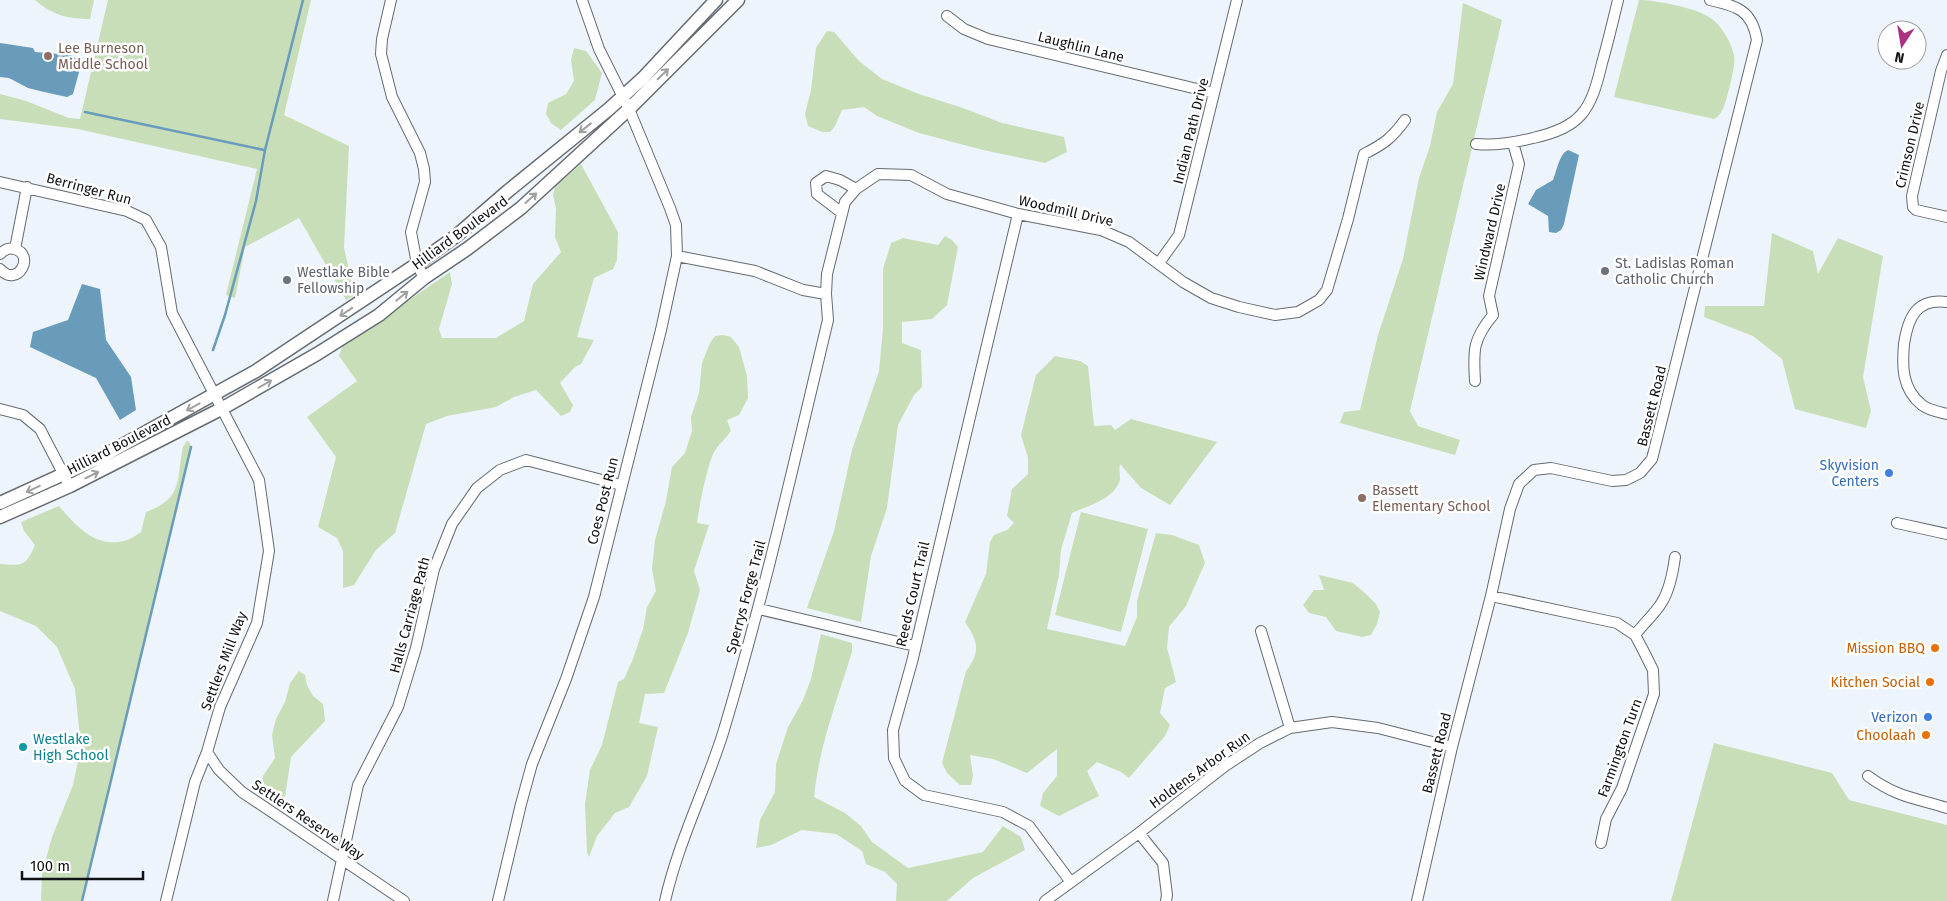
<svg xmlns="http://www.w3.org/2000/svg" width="1947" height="901" font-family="'Fira Sans',sans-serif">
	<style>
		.green { fill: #c8deb8 }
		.water { fill: #699cbb }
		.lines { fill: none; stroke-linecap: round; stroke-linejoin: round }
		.stream { stroke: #699cbb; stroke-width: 2.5 }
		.minor-casing { stroke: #656b71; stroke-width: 12 }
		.major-casing { stroke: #656b71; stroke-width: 15 }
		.minor { stroke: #fff; stroke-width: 10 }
		.major { stroke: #fff; stroke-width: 12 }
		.oneway { stroke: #9fa0a1 }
		.education-dot { fill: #8d6e63; stroke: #fff; stroke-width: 2 }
		.worship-dot { fill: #6b7280; stroke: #fff; stroke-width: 2 }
		.shop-dot { fill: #3f7fe0; stroke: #fff; stroke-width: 2 }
		.food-dot { fill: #e8710a; stroke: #fff; stroke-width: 2 }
		.culture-dot { fill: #0f9aa8; stroke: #fff; stroke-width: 2 }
		.labels { text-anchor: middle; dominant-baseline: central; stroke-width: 5; stroke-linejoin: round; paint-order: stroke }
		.street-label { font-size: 14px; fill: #101215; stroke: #fff }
		.education-label { font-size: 14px; fill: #785e54; stroke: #fff; text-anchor: start }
		.worship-label { font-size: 14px; fill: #5b616d; stroke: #fff; text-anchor: start }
		.shop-label { font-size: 14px; fill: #366cbe; stroke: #fff; text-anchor: end }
		.food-label { font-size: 14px; fill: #c56008; stroke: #fff; text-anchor: end }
		.culture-label { font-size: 14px; fill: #0d838f; stroke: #fff; text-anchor: start }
	</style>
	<rect width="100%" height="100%" fill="#edf4fb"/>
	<path class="green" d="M35,0H94L90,19C69,19 51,15 35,0Z
		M108,0H311L284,115L349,146L344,248L355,295L346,300L299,218L245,247L235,298L226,295L257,169L78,129L0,119V94L26,101L69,118L80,119Z
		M1639,0C1655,0 1696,8 1709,17C1721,24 1731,42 1734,55C1736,64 1731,80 1729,89C1726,99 1724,114 1714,119L1614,97Z
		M1463,3L1502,20L1410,411L1418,426L1460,440L1455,455L1340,423L1344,412L1360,410L1378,335L1403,259L1419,178L1430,146L1437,112L1453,84Z
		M827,31L834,32L859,61L882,79L919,94L963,108L1002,123L1064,137L1067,152L1045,163L983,150L919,133L877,116L864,107L842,110L835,126L830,132H822L808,126L805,114L811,90L816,48Z
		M574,48L586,51L602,73L595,100L561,130L551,123L546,114L548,103L566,94L574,81L571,60Z
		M581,164L618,232L617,260L613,269L594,278L577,337L594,340L581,364L575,367L560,383L573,405L570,412L561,416L536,390L514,397L496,407L447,416L426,424L395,533L376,550L354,585L343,588V551L337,538L318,527L336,457L307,417L357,381L339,356L343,345L450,272L452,284L439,329L442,338H496L524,321L533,284L561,252L555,237L556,209L553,195L555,187Z
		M1772,233L1813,251L1818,274L1838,238L1883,256L1863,377L1871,411L1866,428L1795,409L1782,359L1753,336L1704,317L1705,306H1764Z
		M945,236L952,240L958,247L947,305L932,319L902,322V343L921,350L922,387L914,395L898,425L887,508L871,556L861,622L807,608L834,531L852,450L879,371L883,329V269L891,243L903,238L938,245Z
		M723,335L731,337L739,347L747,376L748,398L739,415L727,420L731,431C726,438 720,443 716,449C708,459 699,508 697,523L709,525L694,571L700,590L688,633L664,693L645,694L639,723L658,727L647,776L629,807L615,813L597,836L589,857L587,852L585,804L590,770L602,745L618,682L624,679L633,659L643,629L647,607L656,591L652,569L655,540L666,501L672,467L685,453L692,431L691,417L699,393L702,363L710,343L715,336Z
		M1055,356L1080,361L1088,366L1094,426L1111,425L1115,430L1131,419L1217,442L1170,505L1141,488L1120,464C1119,468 1120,474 1120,479C1116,499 1087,506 1072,513L1061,550L1059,575L1047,629L1125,646L1137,617V601L1156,533L1172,535L1199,545L1205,563L1186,606L1169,627L1167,648L1176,682L1165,688L1160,713L1170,725L1165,736L1129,778L1121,772L1097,762L1087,771L1099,796L1059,816L1040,806L1043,793L1057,776V749L1027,773L993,759L970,755L973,776L971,785H960L947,773L942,763L966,671C981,652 978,641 965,622L986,574L990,542L994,535L1007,530L1014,523L1007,516L1012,489L1028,474V458L1021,435L1036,375Z
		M187,441L189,442L191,447L82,901H41L42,874L52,837L73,785L81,747L75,689L57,647L36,626L0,611V564C23,566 26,566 35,545L24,531L21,522L59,506C76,526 97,550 127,540C132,539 137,534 141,532L146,512C184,498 176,480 183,447Z
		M1081,512L1148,529L1121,632L1055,615Z
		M1319,575L1353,583L1366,594L1376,604L1380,612L1377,624L1371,635L1362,637L1336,631L1326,617L1309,613L1303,605L1314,590H1324Z
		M821,634L852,643V652C837,700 819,747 814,797L845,813L861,826L872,842L908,868L983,852L1003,826L1021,837L1025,850L973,878L947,901H896L897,884L885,872L866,864L862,851L836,834L802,830L771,845L756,848L760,820L775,792L776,764L788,727L803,700L811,679Z
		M299,671L305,675L307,685L313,696L323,704L325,721L291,757L284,804L271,798L262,789L263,776L275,758L272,735L276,719L285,702L290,683Z
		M1714,743L1832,773L1849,800L1947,825V901H1671Z"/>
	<path class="water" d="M0,43L33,48L35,52L71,55L79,61L81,65L73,94L67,97L44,92L28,88L9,78L0,77Z
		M1568,150L1579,155L1564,224L1561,230L1556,233L1549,232L1548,216L1528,204L1536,190L1553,180C1557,171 1559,154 1568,150Z
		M82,284L100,289L106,340L131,377L136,410L120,420L96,378L30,347L33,332L68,320Z"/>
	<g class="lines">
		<path class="stream" d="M85,112L264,150
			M213,350L225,315L256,201L265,150L303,0
			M82,901L191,447"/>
		<g class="minor-casing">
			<path id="minor" d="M391,0L382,39L381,54L392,97L420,153L424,169L425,182L411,232L417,264L424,278
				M947,16L964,29L988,39L1214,93
				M1947,55L1941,71L1912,196L1913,207L1916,210L1947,217
				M1476,144C1496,146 1513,143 1533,138C1582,127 1591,110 1602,63C1608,42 1613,21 1618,0
				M0,182L127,211L146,220L161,247L172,313L259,480L269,551L257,623L220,707L207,752L195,782L166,901
				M842,213L817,194L816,183L826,176L840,180L856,189
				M1018,214L912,662L893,730L894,758L905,781L924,795L1003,812L1029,826L1070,881
				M15,249L27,187
				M0,254C4,250 8,247 14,249C36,254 18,289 0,269
				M677,256L755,271L803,290L826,294
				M1159,263L1179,235L1237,0
				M1947,302C1916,298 1908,318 1904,344C1902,367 1902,389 1922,405C1928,410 1939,412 1947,414
				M1475,381C1473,350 1473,339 1493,315L1489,296L1519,164L1513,143
				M0,409L23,415L40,429L67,481
				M1897,523L1947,534
				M1491,596L1617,623L1635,635L1642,648L1653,670L1654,694L1622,788L1606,819L1601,843
				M759,609L915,646
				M1261,631L1290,728
				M1635,635C1643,624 1655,614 1662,602C1670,589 1673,572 1675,557
				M207,752L219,770L242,792L404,901
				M1868,776C1896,797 1915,798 1947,808
				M1139,833L1163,863L1167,895L1166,901
				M333,901L358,785L398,707L416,648L434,569L452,524L477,488L500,470L526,460L621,485
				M498,901L521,804L532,764L566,679L594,597L661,330L677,256L676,225L670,208L629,109L599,49L582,0
				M665,901C678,843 705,790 723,733C764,597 795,458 828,320L826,294L827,274L845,202L856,189L878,174L911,175L947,194L1018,214L1101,230L1129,242L1183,282L1211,298L1239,307L1275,315L1298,312L1319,300L1327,290L1348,219L1364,154C1384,144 1392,138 1405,120
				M1045,901L1139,833L1225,766L1260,743L1290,728L1332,722L1378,728L1452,747
				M1417,901L1452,747L1491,596L1510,509L1519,484L1534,470L1551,468L1612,481L1626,480L1640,473L1652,459L1757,40C1752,10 1737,6 1710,0"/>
		</g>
		<g class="major-casing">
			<path id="major" d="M0,503L101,457L256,371L417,264L456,236L508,191L609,109L643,78L716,0
				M0,517L70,486L223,408L317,354L379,315L424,278L467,249L521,208L629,109L738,0"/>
		</g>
		<use href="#minor" class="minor"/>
		<use href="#major" class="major"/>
	</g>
	<defs><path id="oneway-shaft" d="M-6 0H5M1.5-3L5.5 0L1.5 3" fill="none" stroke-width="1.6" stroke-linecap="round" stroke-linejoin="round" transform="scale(1.25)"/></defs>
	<g class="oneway">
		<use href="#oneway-shaft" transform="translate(663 74) rotate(-44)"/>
		<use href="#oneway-shaft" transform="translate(585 128) rotate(142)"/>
		<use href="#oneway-shaft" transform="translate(531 198) rotate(-42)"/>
		<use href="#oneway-shaft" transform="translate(402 296) rotate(-39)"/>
		<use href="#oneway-shaft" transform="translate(346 312) rotate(146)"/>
		<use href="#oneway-shaft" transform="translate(265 384) rotate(-30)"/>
		<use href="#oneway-shaft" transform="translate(193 407) rotate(151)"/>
		<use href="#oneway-shaft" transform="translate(92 475) rotate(-26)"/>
		<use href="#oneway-shaft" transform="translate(33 489) rotate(155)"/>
	</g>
	<g class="education-dot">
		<circle cx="48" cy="56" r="5"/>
		<circle cx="1362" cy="498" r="5"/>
	</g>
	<g class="worship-dot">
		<circle cx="1605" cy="271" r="5"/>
		<circle cx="287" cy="280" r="5"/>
	</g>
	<g class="shop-dot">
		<circle cx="1889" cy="473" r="5"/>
		<circle cx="1928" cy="717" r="5"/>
	</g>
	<g class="food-dot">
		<circle cx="1935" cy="648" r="5"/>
		<circle cx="1930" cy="682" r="5"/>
		<circle cx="1926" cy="735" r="5"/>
	</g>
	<circle class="culture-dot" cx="23" cy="747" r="5"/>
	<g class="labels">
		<g class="street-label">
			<text transform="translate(1081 47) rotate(14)">Laughlin Lane</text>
			<text transform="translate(1191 131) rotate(-76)">Indian Path Drive</text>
			<text transform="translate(1910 145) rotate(-77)">Crimson Drive</text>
			<text transform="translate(89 189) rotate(15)">Berringer Run</text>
			<text transform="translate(1066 211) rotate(13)">Woodmill Drive</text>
			<text transform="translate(1490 232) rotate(-77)">Windward Drive</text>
			<text transform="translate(460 233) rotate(-36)">Hilliard Boulevard</text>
			<text transform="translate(1652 406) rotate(-76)">Bassett Road</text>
			<text transform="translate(119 445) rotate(-27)">Hilliard Boulevard</text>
			<text transform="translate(603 501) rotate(-76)">Coes Post Run</text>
			<text transform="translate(913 594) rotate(-77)">Reeds Court Trail</text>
			<text transform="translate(746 597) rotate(-75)">Sperrys Forge Trail</text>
			<text transform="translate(410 615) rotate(-75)">Halls Carriage Path</text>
			<text transform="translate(224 661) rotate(-69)">Settlers Mill Way</text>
			<text transform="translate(1620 748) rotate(-70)">Farmington Turn</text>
			<text transform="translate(1437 753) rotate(-76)">Bassett Road</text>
			<text transform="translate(1200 770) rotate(-36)">Holdens Arbor Run</text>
			<text transform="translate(308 820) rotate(34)">Settlers Reserve Way</text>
		</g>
		<g class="education-label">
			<text x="58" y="48">Lee Burneson<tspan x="58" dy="16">Middle School</tspan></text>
			<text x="1372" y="490">Bassett<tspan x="1372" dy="16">Elementary School</tspan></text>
		</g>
		<g class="worship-label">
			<text x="1615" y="263">St. Ladislas Roman<tspan x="1615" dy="16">Catholic Church</tspan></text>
			<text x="297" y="272">Westlake Bible<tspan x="297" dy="16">Fellowship</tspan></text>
		</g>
		<g class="shop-label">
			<text x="1879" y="465">Skyvision<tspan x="1879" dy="16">Centers</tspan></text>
			<text x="1918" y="717">Verizon</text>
		</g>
		<g class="food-label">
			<text x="1925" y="648">Mission BBQ</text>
			<text x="1920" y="682">Kitchen Social</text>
			<text x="1916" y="735">Choolaah</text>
		</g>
		<g class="culture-label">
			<text x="33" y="739">Westlake<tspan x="33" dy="16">High School</tspan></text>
		</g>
	</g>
	<g transform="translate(1902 45) rotate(192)"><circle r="24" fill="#ffffff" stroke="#9fa0a1"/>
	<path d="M0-4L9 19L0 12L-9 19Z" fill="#ad3183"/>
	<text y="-8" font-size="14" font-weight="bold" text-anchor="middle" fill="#101215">N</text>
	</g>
	<path d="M22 871v8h121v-8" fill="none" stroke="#101215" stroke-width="2.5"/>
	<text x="30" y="871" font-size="15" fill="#101215" stroke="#ffffff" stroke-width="4" paint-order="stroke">100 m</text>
</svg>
